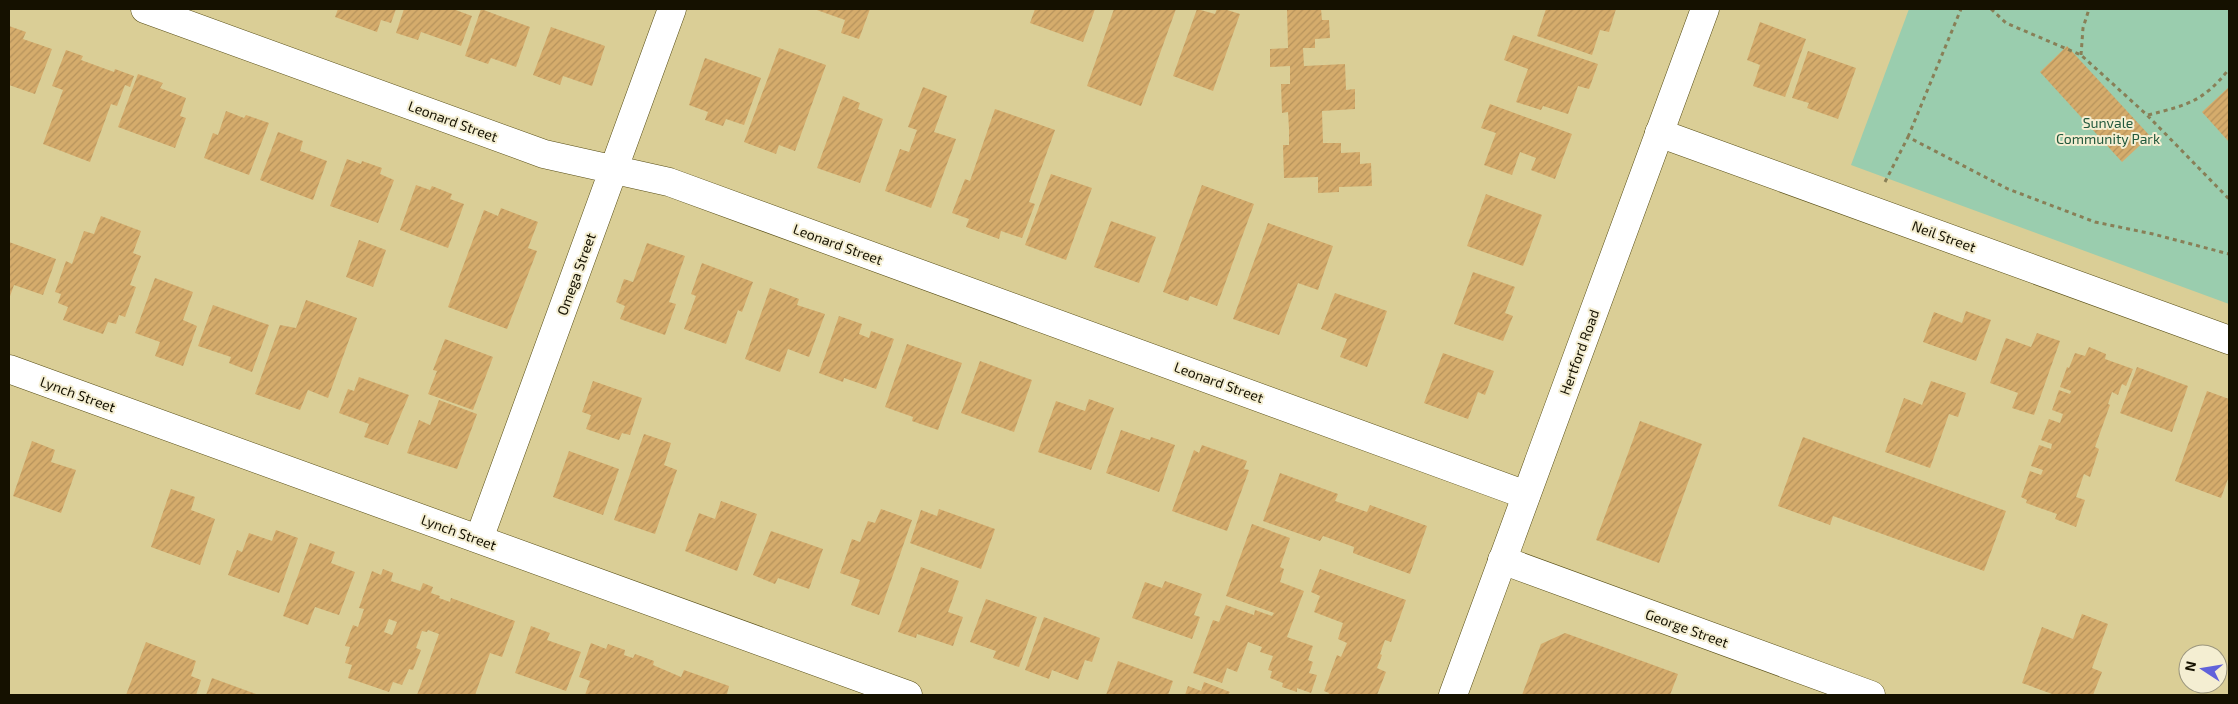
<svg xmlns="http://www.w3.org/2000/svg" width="2238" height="704" font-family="'Exo 2',sans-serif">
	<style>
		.green { fill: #9acdae }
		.building { fill: url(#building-hatch); fill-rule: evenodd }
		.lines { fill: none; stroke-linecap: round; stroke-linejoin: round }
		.minor-casing { stroke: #574d15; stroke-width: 29 }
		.tertiary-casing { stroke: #574d15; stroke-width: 29 }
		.path { stroke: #887f57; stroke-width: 3; stroke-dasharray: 4 4; stroke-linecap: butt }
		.minor { stroke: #fff; stroke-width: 28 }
		.tertiary { stroke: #fff; stroke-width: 28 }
		.labels { text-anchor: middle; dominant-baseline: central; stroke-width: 4; stroke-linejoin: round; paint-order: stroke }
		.street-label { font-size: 14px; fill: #151100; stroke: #f4eed2 }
		.park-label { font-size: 14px; fill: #21583c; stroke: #f4eed2 }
	</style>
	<defs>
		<pattern id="building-hatch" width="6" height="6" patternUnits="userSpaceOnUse" patternTransform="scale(1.25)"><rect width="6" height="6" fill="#d5ac6c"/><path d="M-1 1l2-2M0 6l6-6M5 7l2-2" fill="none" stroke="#b6935c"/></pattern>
	</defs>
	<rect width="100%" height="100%" fill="#dace96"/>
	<path class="green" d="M1909,9H2229V304L1851,165Z"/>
	<path class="building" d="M338,9H396L391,23L381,20L377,32L335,17Z
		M404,9H453L472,16L461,46L421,32L418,40L396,33Z
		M481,9L530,27L516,67L491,58L488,64L465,56Z
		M814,9H870L859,39L841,33L845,20Z
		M1035,9H1095L1083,42L1030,23Z
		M1114,9H1176L1141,106L1087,86Z
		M1197,9L1215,14L1217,9H1224L1240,14L1213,91L1173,76Z
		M1287,9H1321L1322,20H1329L1330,38L1315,39V48H1303L1304,66L1345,64L1346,90L1355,89V109L1322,111L1323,143H1341V153L1360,152V164L1371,163L1372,186L1339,187V192L1318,193V177L1284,178L1283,145H1289V129L1288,112L1282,113L1281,84H1290V66L1270,67V49L1288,48Z
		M1546,9H1616L1609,32L1600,30L1592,55L1537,36Z
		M1760,22L1806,39L1785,97L1753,86L1760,65L1747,60Z
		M9,26L26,32L23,39L52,49L35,94L9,85Z
		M551,27L605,46L592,86L563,76L560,85L533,75Z
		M1513,35L1598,64L1589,89L1578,86L1568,114L1543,106L1541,110L1516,102L1528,69L1504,60Z
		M2067,46L2150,136L2122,162L2040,72Z
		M779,48L826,65L795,151L779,145L776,154L744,142Z
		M66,50L83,56L81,60L114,72L115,69L134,76L130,87L125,85L117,106L111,104L90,162L43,144L63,90L52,86Z
		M1808,51L1856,68L1838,119L1807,108L1809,103L1792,98Z
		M705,58L761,78L744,125L726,119L723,126L705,120L708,112L689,105Z
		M138,74L163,83L160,88L186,98L180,116L186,118L175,148L118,127Z
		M923,87L947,96L934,132L956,139L931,208L885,191L900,149L909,152L917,130L908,127Z
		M2229,87V142L2202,112Z
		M843,96L860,103L858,109L883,119L860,183L817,168Z
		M1490,104L1572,134L1555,179L1531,170L1536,158L1520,152L1512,175L1484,165L1496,133L1481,128Z
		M995,109L1055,130L1029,202L1035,204L1022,238L1001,231L999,239L966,227L969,219L952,213L965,179L970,181Z
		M226,111L244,118L246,115L269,123L249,175L204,158L213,133L218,135Z
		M278,132L303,141L300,151L327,161L313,200L260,180Z
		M347,159L361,164L362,161L382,168L380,174L394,180L378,223L330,206Z
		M1051,174L1092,188L1066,260L1025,245Z
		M416,185L430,190L432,186L452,194L450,199L464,204L448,248L400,230Z
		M1202,185L1254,204L1217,306L1190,296L1188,301L1163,292Z
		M1486,194L1542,215L1523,266L1467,246Z
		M501,208L538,222L528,248L537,251L507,329L448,307L484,210L498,216Z
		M101,216L141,231L133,253L141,256L130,285L136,287L125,317L119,315L116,324L108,322L103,334L63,320L68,307L58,303L61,294L55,292L66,261L72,264L84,231L94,234Z
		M1111,221L1156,237L1139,283L1094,267Z
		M1268,223L1333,246L1318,290L1298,283L1279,335L1233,319Z
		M359,240L386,250L373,287L346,277Z
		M9,242L56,259L43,295L14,285L9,299Z
		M647,243L685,256L669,302L676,304L665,335L620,319L625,306L616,302L624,279L633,282Z
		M702,263L753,282L742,312L738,310L726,344L684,329L696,296L691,294Z
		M1473,272L1515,287L1505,313L1513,316L1503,341L1454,324Z
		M155,278L193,292L183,320L197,326L183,366L155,356L160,342L135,333Z
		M770,288L799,299L797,305L825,314L809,357L788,349L780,372L745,359Z
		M1335,293L1387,311L1367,367L1340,357L1347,339L1321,329Z
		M306,300L357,318L328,398L308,390L300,410L255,394L280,325L296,328Z
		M213,305L269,325L252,372L229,363L231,357L198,346Z
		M1966,311L1991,320L1976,361L1923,342L1934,312L1962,323Z
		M839,316L862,324L859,334L869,338L871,331L894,339L876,389L844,378L843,382L819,373Z
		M2037,333L2060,341L2034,415L2012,408L2018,393L1990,383L2006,338L2031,347Z
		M445,339L493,357L473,410L428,394L437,371L433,370Z
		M907,344L962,363L938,430L912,421L913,417L885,407Z
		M2089,347L2106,354L2105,359L2133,369L2126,386L2122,384L2118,395L2112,392L2108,404L2110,405L2095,447L2099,449L2090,477L2084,474L2076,497L2085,500L2076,527L2055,519L2057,514L2026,503L2027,500L2021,497L2030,471L2041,475L2043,470L2031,466L2039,445L2051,449L2052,444L2041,440L2049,419L2060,423L2063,414L2052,410L2059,390L2070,394L2071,391L2060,387L2067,367L2069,368L2075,353L2085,356Z
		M1443,353L1494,371L1485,395L1478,392L1468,419L1424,403Z
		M980,361L1032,380L1014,432L961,413Z
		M2137,367L2188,386L2172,432L2120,413Z
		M359,377L409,395L388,445L364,437L369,424L339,413L348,389L354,391Z
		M593,381L642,398L630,435L622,433L619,440L586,429L591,415L582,412Z
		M1931,381L1966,393L1958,417L1949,414L1930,468L1885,452L1904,398L1922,405Z
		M2207,391L2229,399V476L2221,498L2175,481Z
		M1089,399L1114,408L1091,470L1038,452L1056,401L1085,411Z
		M439,400L477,414L457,469L407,453L419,420L430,425Z
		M1640,421L1702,444L1659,563L1596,540Z
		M1121,430L1150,440L1151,437L1175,445L1159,492L1106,473Z
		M644,434L671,443L664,465L677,470L655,534L614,520Z
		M1803,437L2006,511L1984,571L1833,516L1830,525L1778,506Z
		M32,441L55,450L51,462L76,470L61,513L13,496Z
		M1202,445L1247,461L1244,469L1249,470L1227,531L1172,511L1194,450L1199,453Z
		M569,451L619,469L603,515L553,497Z
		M1280,473L1338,494L1335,501L1367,512L1370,505L1427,526L1410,574L1353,553L1354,547L1323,536L1320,541L1263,521Z
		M171,489L195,497L191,510L215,519L200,565L151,547Z
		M721,501L757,514L737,571L685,551L699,513L715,519Z
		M881,509L912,520L879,615L851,605L860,580L840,573L852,539L860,542L868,521L875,523Z
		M939,509L995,529L981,569L910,543L921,510L937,516Z
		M1252,524L1290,538L1280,567L1284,569L1280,582L1304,591L1287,637L1313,646L1308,660L1313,662L1309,673L1317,675L1311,693L1297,688V692L1282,687L1283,683L1270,678L1272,671L1268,670L1273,656L1260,652L1262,647L1248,642L1237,672L1227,668L1222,683L1193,673L1213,620L1219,622L1226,605L1254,615L1255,610L1272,616L1274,613L1226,596Z
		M276,530L298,538L279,593L228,575L237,550L242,552L249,533L272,541Z
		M771,531L823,549L809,589L778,578L775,584L753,575Z
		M310,543L335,552L331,563L355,572L339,615L315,607L308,625L283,616Z
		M921,567L959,581L948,612L963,617L953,646L917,634L916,638L898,632Z
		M383,569L393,573L391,581L420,591L423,583L433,587L431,593L440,596L439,598L450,602L451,598L515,621L502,657L490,653L475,695H417L439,634L428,630L427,632L422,631L416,648L421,650L413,670L409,669L402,685L393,682L389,692L348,678L352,665L345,663L350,647L345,646L353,625L358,627L364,609L359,608L372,571L381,575ZM389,619L397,622L392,635L384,632Z
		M1320,569L1406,600L1391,642L1385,640L1380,654L1382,655L1377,668L1386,672L1377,695H1328L1329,693L1324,691L1337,655L1341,657L1347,643L1338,639L1343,623L1314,612L1320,596L1311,592Z
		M1165,581L1202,594L1194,615L1200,617L1192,639L1132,618L1145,582L1162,588Z
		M986,599L1037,617L1019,667L993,658L996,651L970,642Z
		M2082,614L2108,624L2092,668L2102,672L2093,695H2055L2022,683L2042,627L2073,639Z
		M1044,617L1100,638L1092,662L1085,660L1078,680L1052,670L1049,679L1025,670Z
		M531,626L550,633L547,640L581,652L566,691L515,673Z
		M1565,633L1678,674L1670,695H1522L1541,644Z
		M146,642L196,661L191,676L201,680L196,695H126Z
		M591,643L606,649L608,644L625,650L624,655L633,658L635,654L654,661L653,665L681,677L684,670L729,686L727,694L731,695H585L590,681L579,677Z
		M1118,661L1173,681L1168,695H1106Z
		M212,678L259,695H206Z
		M1204,682L1230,692L1228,695H1185L1188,686L1201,691Z"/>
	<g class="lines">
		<g class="minor-casing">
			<path id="minor" d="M145,9L544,154L669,182L1526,495
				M1659,133L2229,340
				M9,369L908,695
				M479,539L672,9
				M1502,560L1871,695"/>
		</g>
		<g class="tertiary-casing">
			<path id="tertiary" d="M1453,695L1705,9"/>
		</g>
		<path class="path" d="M1991,9L2006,23L2081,55L2147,115L2229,199
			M2081,55L2083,28L2089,9
			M2148,115C2187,105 2203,102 2229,69
			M1908,137L1961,9
			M1885,182L1908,137L2008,189L2095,222L2153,234L2229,254"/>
		<use href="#minor" class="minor"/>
		<use href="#tertiary" class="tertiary"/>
	</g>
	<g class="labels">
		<g class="street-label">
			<text transform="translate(453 121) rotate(20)">Leonard Street</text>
			<text transform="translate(1944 236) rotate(20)">Neil Street</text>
			<text transform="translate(838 244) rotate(20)">Leonard Street</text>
			<text transform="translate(576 274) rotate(-70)">Omega Street</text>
			<text transform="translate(1579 352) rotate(-70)">Hertford Road</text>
			<text transform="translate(1219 382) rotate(20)">Leonard Street</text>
			<text transform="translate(78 394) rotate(20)">Lynch Street</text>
			<text transform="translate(459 532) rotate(20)">Lynch Street</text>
			<text transform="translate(1687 628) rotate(20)">George Street</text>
		</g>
		<g class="park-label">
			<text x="2108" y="122">Sunvale<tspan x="2108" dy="16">Community Park</tspan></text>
		</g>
	</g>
	<rect width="2238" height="704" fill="none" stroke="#151100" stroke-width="20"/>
	<g transform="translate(2203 669) rotate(282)"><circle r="24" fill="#f4eed2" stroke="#9b967e"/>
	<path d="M0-4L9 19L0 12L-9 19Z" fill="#6062da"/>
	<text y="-8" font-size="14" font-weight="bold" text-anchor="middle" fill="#151100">N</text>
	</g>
</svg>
